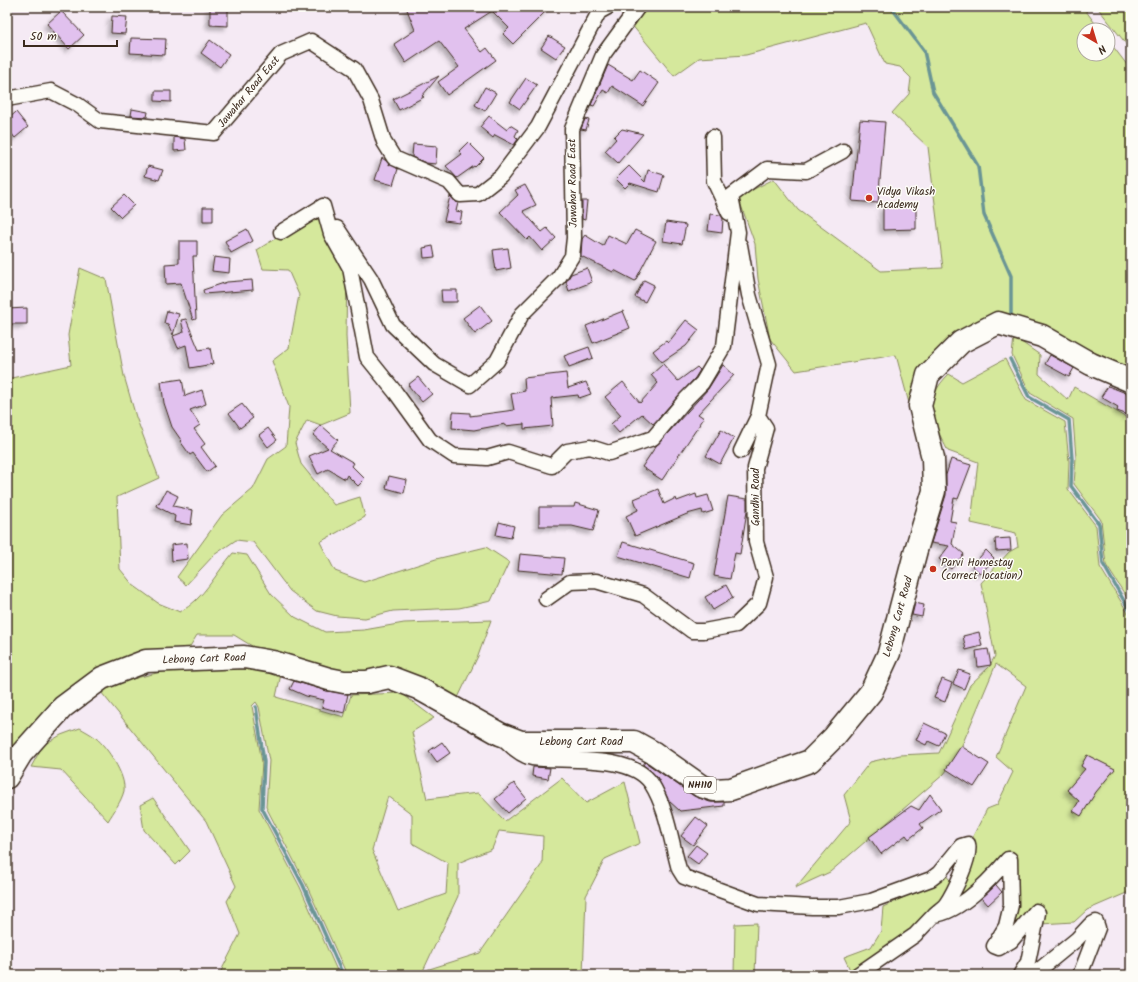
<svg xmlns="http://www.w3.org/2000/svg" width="1138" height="982" font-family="Kalam,sans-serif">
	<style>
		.green { fill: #d5e89c; stroke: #88895d; fill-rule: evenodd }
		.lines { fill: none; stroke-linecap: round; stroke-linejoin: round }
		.stream { stroke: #6b9595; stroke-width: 3.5 }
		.building { fill: #e1c1ee; stroke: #3b2a1e; filter: url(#shadow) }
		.minor-casing { stroke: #3b2a1e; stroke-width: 17 }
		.trunk-casing { stroke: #3b2a1e; stroke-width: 25 }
		.minor { stroke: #fdfcf7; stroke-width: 14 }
		.trunk { stroke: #fdfcf7; stroke-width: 22 }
		.poi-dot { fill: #c8321e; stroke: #fdfcf7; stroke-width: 1.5 }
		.labels { text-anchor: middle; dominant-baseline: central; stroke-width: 3; stroke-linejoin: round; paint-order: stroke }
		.shield { fill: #fdfcf7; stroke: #75695f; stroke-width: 1 }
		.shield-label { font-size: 10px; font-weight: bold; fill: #3b2a1e }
		.street-label { font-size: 11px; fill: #3b2a1e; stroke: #fdfcf7 }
		.poi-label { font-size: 11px; fill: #3b2a1e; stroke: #fdfcf7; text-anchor: start }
	</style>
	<defs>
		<filter id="shadow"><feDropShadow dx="-3.5" dy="3.5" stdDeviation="2" flood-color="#0004"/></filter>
	</defs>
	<rect width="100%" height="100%" fill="#f5eaf4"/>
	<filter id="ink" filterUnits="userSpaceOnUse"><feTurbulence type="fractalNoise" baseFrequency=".025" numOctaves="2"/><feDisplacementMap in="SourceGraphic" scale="8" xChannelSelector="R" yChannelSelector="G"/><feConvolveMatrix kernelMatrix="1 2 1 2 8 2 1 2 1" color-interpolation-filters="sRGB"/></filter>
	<g filter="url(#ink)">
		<path class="green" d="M644,7H1083L1100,30H1084V54H1108V40L1131,70V364L1123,365L1036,327L965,333L913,418L896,355L796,371L770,339L758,279L755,244L738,197L774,179L798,210L881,271L943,268L928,147L892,113L909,94L911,78L900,67L885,64L866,23L746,55L699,58L674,76L631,24Z
			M1097,7H1131V50Z
			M319,211L347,270L346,336L350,413L321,425L307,420L295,443L301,464L334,505L360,497L365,517L320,542L335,571L364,582L436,559L486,547L509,562L491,601L459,608L393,611L365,618L337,616L317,611L290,591L253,542L236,540L214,555L186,585L177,577L222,515L253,489L268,459L286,446L289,407L272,361L289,348L299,295L288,270L263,269L257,250Z
			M80,268L106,279L124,376L136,417L159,478L117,497L120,569L133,585L158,603L180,612C204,599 216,573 233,553L247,555L271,594L295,617L325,632L364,630L404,623L491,620L478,656L455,704L389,673L305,670L252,646L234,635H197L189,648L144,656L7,764V379L71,365L68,335Z
			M1014,337L1040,355L1039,374L1068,400L1074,387L1131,420V604L1106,565L1101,520L1074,484L1076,458L1073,419L1030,393L1012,355Z
			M1005,359L1026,400L1065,422L1069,461L1068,489L1096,526L1100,567L1131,618V891L1087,910L1074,922L1040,924L1010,938L1016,904L1014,853L1009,852L954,902L971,869L974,849L973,836L987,809L997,805L1013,772L996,757L1026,686L996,664L957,757L944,774L830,872L795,888L851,821L844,795L870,762L900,755L939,753L970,685L989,667L995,656L981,583L1009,552L1018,547L1016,533L971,523L978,462L948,451C933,422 921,401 949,374L962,382Z
			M256,669L281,674L276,697L344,717L351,695L401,693L434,718L412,732L427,799L478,793L505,821L562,778L586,803L625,782L640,843L605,859L586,896L583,975H347L306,884L266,807L269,761L259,707L256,702L252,706L262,762L259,809L300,887L339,975H219L240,934L227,901L236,886L206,821L101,692L123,681L170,670ZM388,796L412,814V843L448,863L446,894L398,911L372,850ZM499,831L543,836L542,864L480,953L423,971L458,896V863L492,849Z
			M80,728C85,731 91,734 96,738C107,747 126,775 124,791C121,802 114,811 108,821L61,770L31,767L43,745L61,735Z
			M153,798L190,851L176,865L144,830L140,805Z
			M945,874L954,885L912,934L852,974L844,957L871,947L881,931L883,907L919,890Z
			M757,923L755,975H734L735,924Z"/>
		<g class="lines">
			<path class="stream" d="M891,7L924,51L933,92L978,166L984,215L1011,276V315
				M1010,359L1029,397L1069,420L1072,459L1071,486L1099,524L1103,564L1131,613
				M256,707L264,762L262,808L303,885L343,975"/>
		</g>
		<path class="building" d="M210,7H228V26L210,25Z
			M406,7H550L513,44L503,34L509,28L492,11L464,29L482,52L487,48L496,60L447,95L438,82L459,67L439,41L406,63L394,44L415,30Z
			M61,11L84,35L69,49L47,24Z
			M112,16L127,17L125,34L111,33Z
			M549,36L565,46L556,58L541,48Z
			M131,38L166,39L165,55L130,53Z
			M210,40L229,54L220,67L201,53Z
			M608,65L633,80L640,70L659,83L643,106L612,86L608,93L603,90L594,106L591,105Z
			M439,76L422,96L424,97L399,110L393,99Z
			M526,78L537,85L520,109L510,102Z
			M485,87L496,93L485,111L475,105Z
			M155,91H171V102L155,101Z
			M132,109L148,112L147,117L131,116Z
			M16,112L28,127L15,138L7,128V120Z
			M489,116L507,130L510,125L518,130L515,136L518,139L514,145L495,135L493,138L480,127Z
			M585,119L589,120L586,130L581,129Z
			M860,120L885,122L878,203L852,201Z
			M622,129L643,134L618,163L605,151L616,139L614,137Z
			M174,137L185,139L186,150L174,151Z
			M468,142L484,158L475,167L474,166L457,178L446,166L462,154L459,151Z
			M413,144L437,146L436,164L426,163L412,157Z
			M382,158L398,169L393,185L375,180Z
			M148,166L163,170L159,180L145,176Z
			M629,166L645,182L648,170L664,175L659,192L630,183L625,188L616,179Z
			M525,185L536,205L523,211L542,232L547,228L556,238L542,251L530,237L527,240L500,212L518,195L515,190Z
			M124,195L134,205L121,217L111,207Z
			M450,196L458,203L456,211L462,212L460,223L444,221Z
			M582,201H587L585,220L582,219Z
			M203,207H213V221H203Z
			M883,207H916V229L883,230Z
			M710,214L721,215L723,219L722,233L708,231Z
			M666,222L686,225L682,244L663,241Z
			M247,229L253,241L231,253L225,241Z
			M635,230L656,241L635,281L614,270L613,272L581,256L582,239L585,235L603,246L608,235L627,244Z
			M179,241H197V256H193L196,319L193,320L181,283L166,284L165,264L179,263Z
			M433,246L435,257L424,258L423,248Z
			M508,248L511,268L496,271L493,250Z
			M214,257L230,259L229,273L212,271Z
			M587,268L592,282L569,291L566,282L571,274Z
			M252,280L253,290L204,294L203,290L227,282Z
			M644,280L654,285L645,302L635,297Z
			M441,290H457V302H442Z
			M480,305L492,321L475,334L463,318Z
			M27,308V324H7V309Z
			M167,311L179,314L173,335L168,324L164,323Z
			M623,311L630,328L593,343L586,326Z
			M186,319L199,350L210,348L213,364L190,368L186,345L178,348L173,336L184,332L181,320Z
			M686,320L699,330L686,346L662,362L653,351L666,341L668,343Z
			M589,347L593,358L569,367L564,356Z
			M1050,355L1074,368L1069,377L1045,364Z
			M663,364L678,381L697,367L700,370L695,378L653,424L642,414L619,433L611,424L621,415L605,397L623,382L640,403L658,383L651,375Z
			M723,365L734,375L698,414L704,418L662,480L642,467L656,446L708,389Z
			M566,373L568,388L586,382L591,394L579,398L578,395L551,398L553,426L524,429V424L505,426V424L474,430L452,428L453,412L470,413V416L514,410L511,394L525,391L524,378Z
			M418,377L432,394L422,402L408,385Z
			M182,379L185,396L202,390L206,404L190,410L200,425L194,429L205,444L201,447L215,466L207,472L193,453L190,455L180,441L181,440L172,427L164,403L161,382Z
			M1108,386L1131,395V416L1117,411L1118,407L1101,397Z
			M242,404L253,418L240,428L229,413Z
			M321,425L338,440L330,449L354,463L352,466L365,479L358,486L347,475L345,479L328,469L318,474L309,456L328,448L313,435Z
			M268,428L277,440L268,447L259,435Z
			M721,430L734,438L720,464L706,456Z
			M951,459L971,465L958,499L954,498L950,521L956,522L952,544L964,554L951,569L939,559L949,546L931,543L946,495V475Z
			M389,476L407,480L404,493L386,488Z
			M658,489L664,504L676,498L677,501L696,494L697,498L708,495L713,511L703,514L702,510L687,514L635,536L626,516L638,510L634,499Z
			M166,490L178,496L173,506L193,510L191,525L174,522L175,516L156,506L157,503L159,504Z
			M728,496L747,499V511L740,554L735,553L730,579L714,576Z
			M575,503L599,510L593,531L572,526H539V507H574Z
			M499,522L514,526L511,538L496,535Z
			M1010,538L1011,550L996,551L995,539Z
			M623,542L694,563L690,578L618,556Z
			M187,543L188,559L172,561L171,545Z
			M986,550L994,558L981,574L972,566Z
			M520,554L564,558L562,574L518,570Z
			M726,585L733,598L713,610L705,597Z
			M915,603L924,605L922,617L912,615Z
			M979,632L982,646L966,650L963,636Z
			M988,649L991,665L978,667L976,651Z
			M959,670L970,674L964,689L953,684Z
			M942,679L952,683L945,702L934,698Z
			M294,681L327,691L348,694L344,713L322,707L324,700L306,696L290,689Z
			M924,723L945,733L939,746L928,741L926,745L916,740Z
			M442,742L450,753L437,762L429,751Z
			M961,746L989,764L974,787L946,769Z
			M1087,755L1115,769L1096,792L1081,816L1073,811L1079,801L1067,790L1085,769L1081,766Z
			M645,762L694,796L710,802H724V806L680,811L669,801L657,777L643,765Z
			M533,767L550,768L548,779L532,776Z
			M514,783L526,798L508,813L495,799Z
			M930,794L941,809L920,824L923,828L909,839L906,835L881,854L869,837L911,806L919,810Z
			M696,817L708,826L693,845L681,836Z
			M696,845L707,853L698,864L687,856Z
			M996,885L1002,892L988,905L982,898Z"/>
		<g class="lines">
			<g class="minor-casing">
				<path id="minor" d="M7,99L51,91L78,105L100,121L214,133L281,54L311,41L354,69L371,100L384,142L394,158L449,182L460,195L478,194L501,176L538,127L599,12L608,7
					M713,137L714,181L729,213
					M323,206L331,234L350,268L367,357L396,393L430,440L454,456L487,458L508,452L552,466L567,451L590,447L609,453L653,438L686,399L702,383L724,346L738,232L731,196L767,169L806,171L843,151
					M337,228L371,279L393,325L434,364L470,385L497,361L522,314L559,277L572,256L574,238L572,129L603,55L638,7
					M281,232L323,206
					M741,451L758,416
					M546,599L570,582L596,581L643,595L692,631H704L736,625L759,603L766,577L756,542L755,468L766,428L758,416L769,364L749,295L740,245
					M507,742C513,748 523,756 532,758C563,762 631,753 651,783C667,808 671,841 679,869L684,877L758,904L812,907H839L871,901L931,879L939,873L961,846L968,844C972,856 953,894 946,904C943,908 938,911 934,915C961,912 991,879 1008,859H1010L1011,905L1006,926L994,946L999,948L1011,941L1036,911L1038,913L1028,962L1020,975
					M857,975L915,935L934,915
					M1033,975L1077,939L1090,925L1096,922L1098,928L1080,975"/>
			</g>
			<g class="trunk-casing">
				<path id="trunk" d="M7,777L21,754L63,707L102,678L146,661L244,657L273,662L329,679L344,682H367L389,677L418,688L500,734L521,742H634L654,753L701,786L714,790L731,789L810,761L834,737L871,692L889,653L916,550L934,491L933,458L920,406L928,375L961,342L998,323L1042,336L1091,364L1131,381"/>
			</g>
			<use href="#minor" class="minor"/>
			<use href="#trunk" class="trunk"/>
		</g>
	</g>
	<g class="poi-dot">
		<circle cx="869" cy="198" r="4"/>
		<circle cx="933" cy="569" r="4"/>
	</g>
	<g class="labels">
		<rect class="shield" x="684" y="777" width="32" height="16" rx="3"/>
		<g class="shield-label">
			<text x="700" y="785">NH110</text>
		</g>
		<g class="street-label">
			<text transform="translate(249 92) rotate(-50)">Jawahar Road East</text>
			<text transform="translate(573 183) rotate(-91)">Jawahar Road East</text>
			<text transform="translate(756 497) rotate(-90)">Gandhi Road</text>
			<text transform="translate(898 617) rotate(-74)">Lebong Cart Road</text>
			<text transform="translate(204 659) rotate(-2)">Lebong Cart Road</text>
			<text x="581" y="742">Lebong Cart Road</text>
		</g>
		<g class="poi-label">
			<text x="877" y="192">Vidya Vikash<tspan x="877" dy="13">Academy</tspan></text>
			<text x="941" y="563">Parvi Homestay<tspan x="941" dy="13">(correct location)</tspan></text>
		</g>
	</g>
	<rect width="1138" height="982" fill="none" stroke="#fdfcf7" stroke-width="24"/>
	<rect x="12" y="12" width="1114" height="958" fill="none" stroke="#3b2a1e" stroke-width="1.5" filter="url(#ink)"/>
	<g transform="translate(1096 42) rotate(142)"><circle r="19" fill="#fdfcf7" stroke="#afa8a0"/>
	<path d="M0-3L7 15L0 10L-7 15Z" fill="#c8321e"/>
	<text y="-6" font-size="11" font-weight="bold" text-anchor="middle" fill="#3b2a1e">N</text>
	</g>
	<path d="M24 40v6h93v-6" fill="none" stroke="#3b2a1e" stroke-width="2"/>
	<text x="30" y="40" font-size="12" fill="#3b2a1e" stroke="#fdfcf7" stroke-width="3" paint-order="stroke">50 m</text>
</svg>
